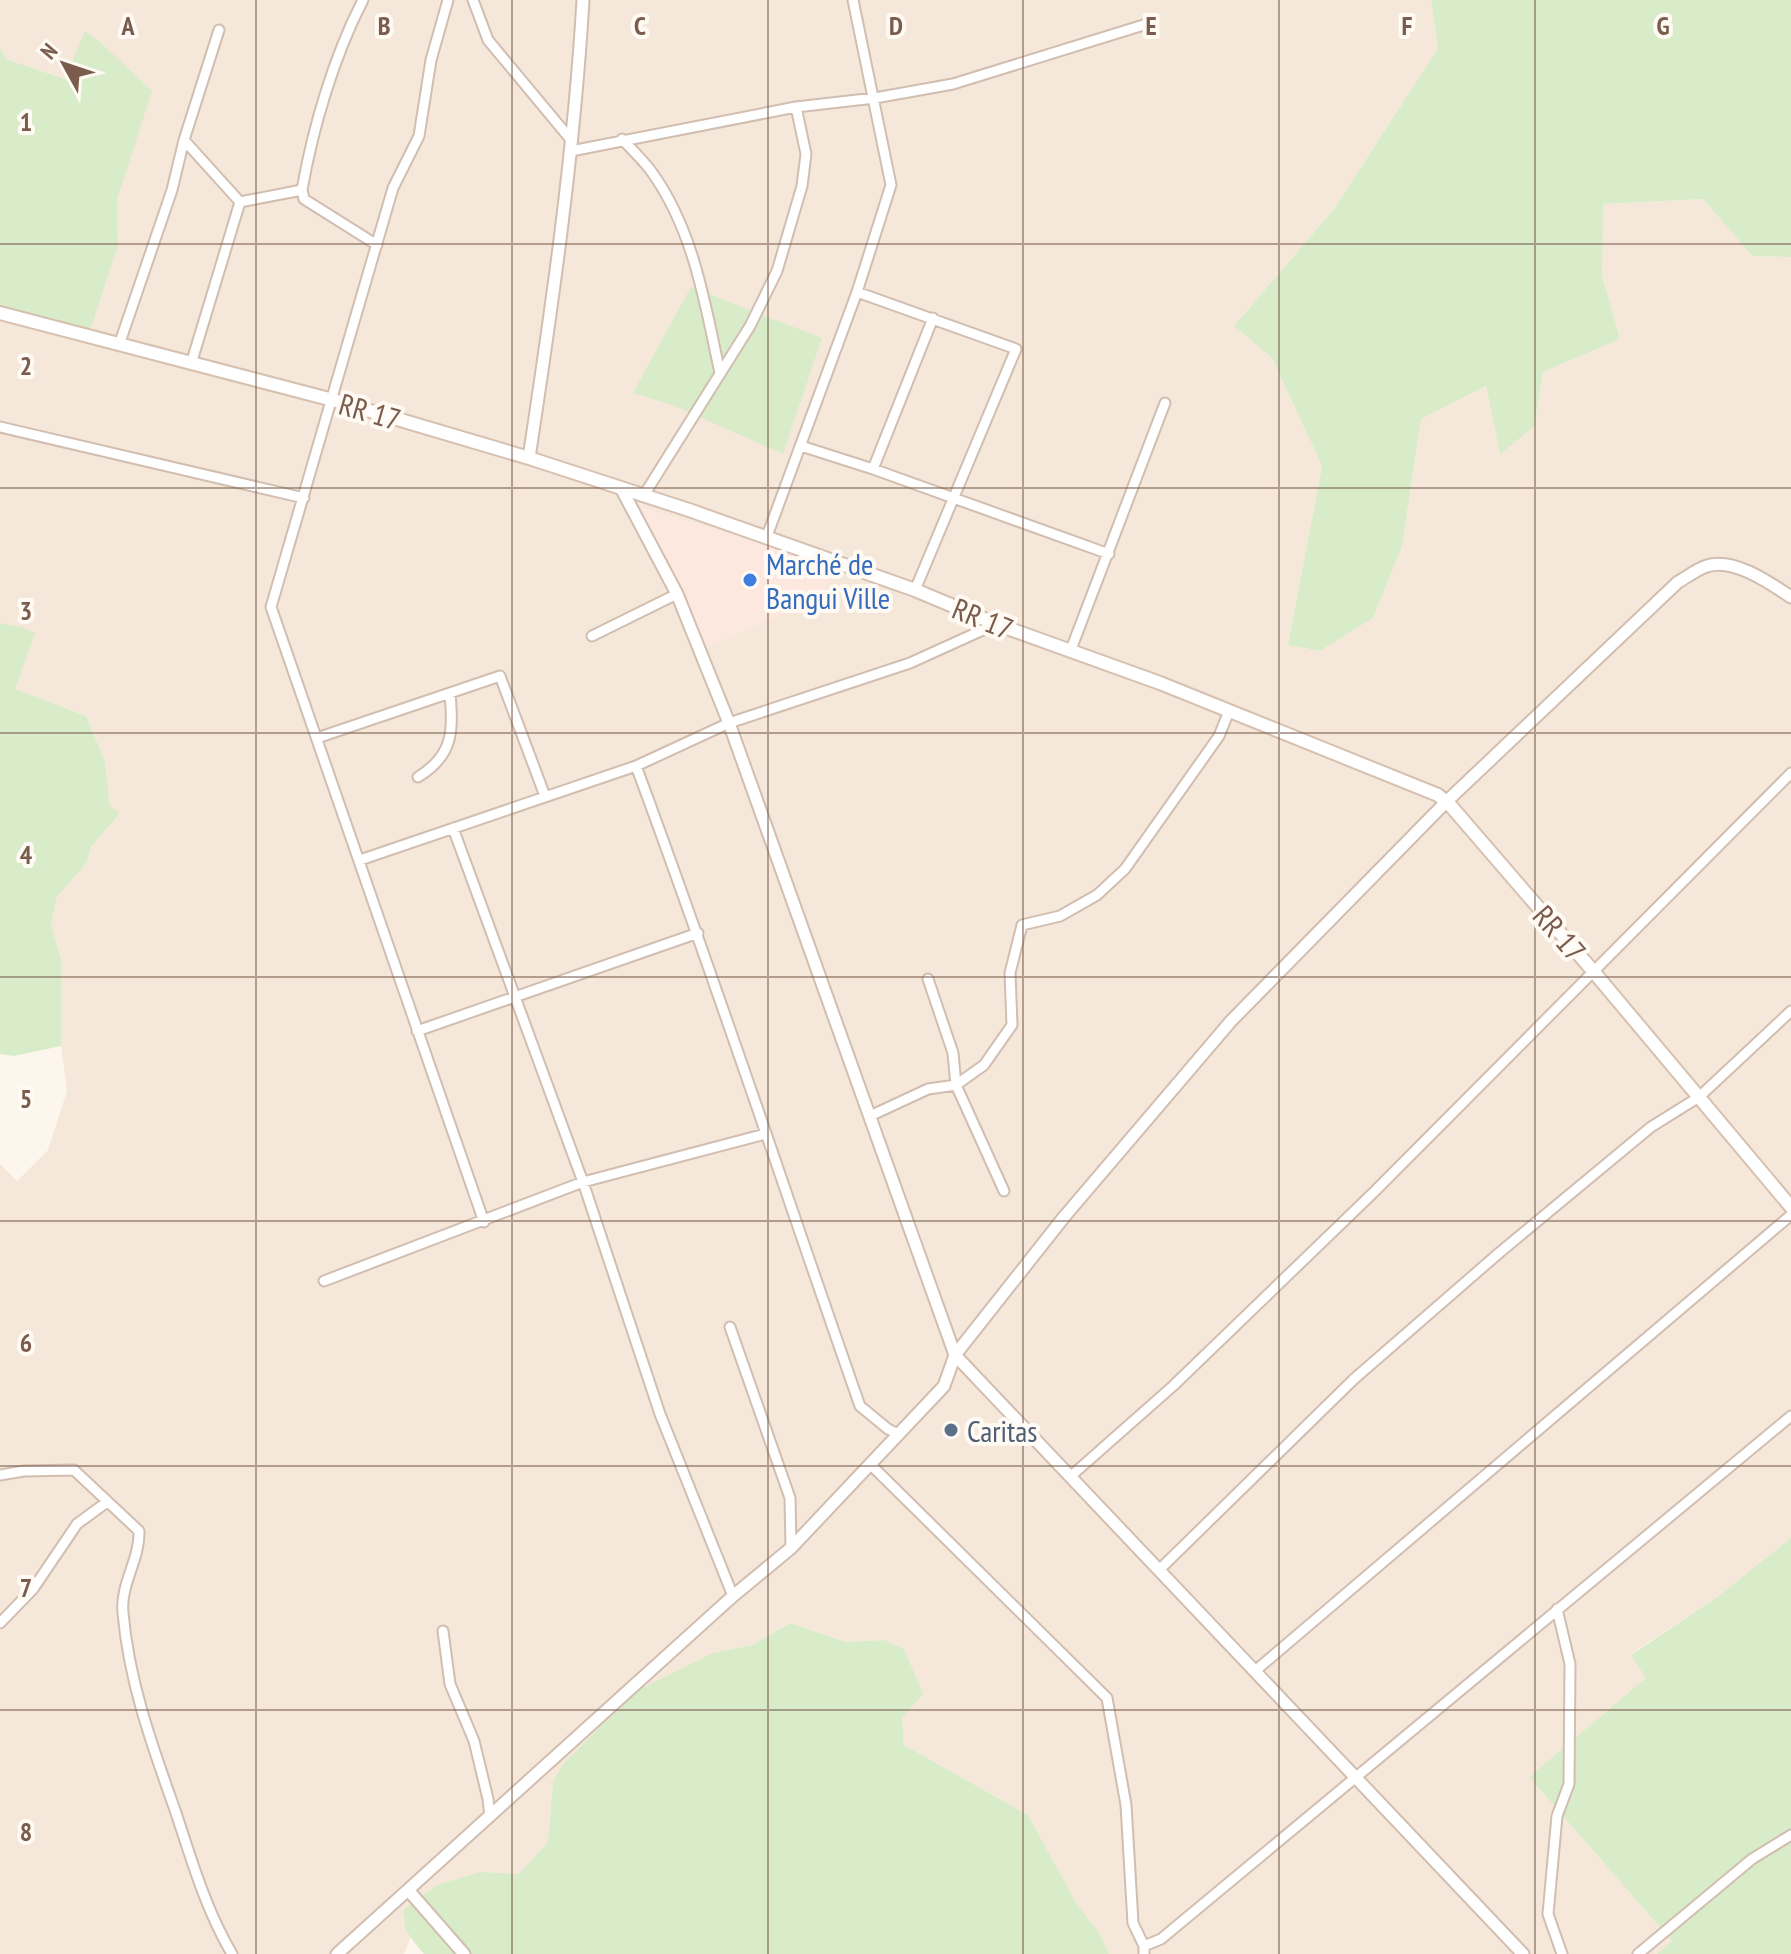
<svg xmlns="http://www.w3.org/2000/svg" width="1791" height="1954" font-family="'PT Sans Narrow',sans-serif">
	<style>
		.residential { fill: #f5e8da }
		.commercial { fill: #fde8e0 }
		.green { fill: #d8ecc9 }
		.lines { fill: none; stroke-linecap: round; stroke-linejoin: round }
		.minor-casing { stroke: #d1beb0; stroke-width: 13 }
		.tertiary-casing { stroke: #d1beb0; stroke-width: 15 }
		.secondary-casing { stroke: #d6c0b0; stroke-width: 16 }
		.minor { stroke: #fff; stroke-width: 9 }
		.tertiary { stroke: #fff; stroke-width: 11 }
		.secondary { stroke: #fff; stroke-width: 12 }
		.grid { fill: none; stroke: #7a5c4d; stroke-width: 2; stroke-opacity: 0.55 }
		.shop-dot { fill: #3f7fe0; stroke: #fffaf3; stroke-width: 3 }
		.service-dot { fill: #5c6f8a; stroke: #fffaf3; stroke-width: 3 }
		.labels { text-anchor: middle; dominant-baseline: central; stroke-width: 8; stroke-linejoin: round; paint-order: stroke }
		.street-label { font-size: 30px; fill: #7a5c4d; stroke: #fffaf3 }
		.shop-label { font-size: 30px; fill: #366cbe; stroke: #fffaf3; text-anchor: start }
		.service-label { font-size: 30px; fill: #4e5e75; stroke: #fffaf3; text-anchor: start }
		.grid-label { font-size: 26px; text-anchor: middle; font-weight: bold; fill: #7a5c4d; stroke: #fffaf3; stroke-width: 8; stroke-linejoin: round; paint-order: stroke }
	</style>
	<rect width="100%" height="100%" fill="#fdf6ec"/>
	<path class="residential" d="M0,0H1431L1438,48L1334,209L1234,326L1272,358L1322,466L1288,645L1320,651L1373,618L1402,547L1421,419L1486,386L1500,453L1534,427L1543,372L1620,339L1602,275V204L1703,199L1752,256L1791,257V1538L1720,1595L1631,1654L1647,1678L1529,1777L1673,1942L1657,1954H1109L1101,1936L1077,1904L1028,1815L904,1745L902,1718L885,1640L846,1642L790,1623L752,1645L713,1653L553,1781L548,1842L519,1875L480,1872L402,1919L411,1937L404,1954H0V1164L17,1181L48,1150L67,1091L61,1046V959L51,925L57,897L87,862L91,847L120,813L110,806L105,761L86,716L14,689L34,634L21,627L0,623V308L118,245L117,200L151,91L85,32L65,79L6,59L0,48Z"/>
	<path class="commercial" d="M641,507L799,555L824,567L830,593L703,649Z"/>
	<path class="green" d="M1431,0H1791V257L1752,256L1703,199L1603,204L1602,275L1620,339L1543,372L1534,427L1500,454L1486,386L1421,419L1402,547L1373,618L1320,651L1288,645L1322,466L1272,358L1234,326L1334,209L1438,48Z
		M85,31L100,42L152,91L117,200L118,245L89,334L0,308V48L6,59L65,79Z
		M691,287L822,338L783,454L672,405L633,393Z
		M0,623L21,627L35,633L15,689L86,716L105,761L110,806L120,813L91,847L87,862L57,897L51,925L61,959V1046L14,1056L0,1054Z
		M1791,1538V1954H1657L1672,1941L1529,1777L1646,1678L1631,1655L1720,1595Z
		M790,1623L846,1642L885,1640L904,1649L923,1694L902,1718L904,1745L1028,1815L1077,1904L1101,1936L1109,1954H424C413,1941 400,1927 404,1909L437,1885L480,1872L519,1874L548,1842L553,1781L563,1764L638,1690L713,1653L752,1645Z"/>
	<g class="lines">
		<g class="minor-casing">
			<path id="minor" d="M363,0C334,56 313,127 302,190L304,199L377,245
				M448,0L431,60L419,136L393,188L271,607L484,1222
				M473,0L488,40L572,141
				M622,139C632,150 643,160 651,171C694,230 705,304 720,373
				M184,140L240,202
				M571,151L796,107L875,98L953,84L1150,23
				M240,202L302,190
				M857,292L1016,349L915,590
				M119,345L172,190L184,140L219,30
				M191,364L240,202
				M0,427L304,498
				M801,446L873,469L1109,554
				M873,469L933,318
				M644,495L750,326L777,271L802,186L806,154L796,107
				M767,536L857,292L891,185L853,0
				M592,636L677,594
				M1070,652L1165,403
				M317,738L500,676L545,796
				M636,766C715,978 785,1192 860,1406L888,1429L898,1434
				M418,777C454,755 453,731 450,693
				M453,828L583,1182L660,1414L733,1596
				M360,860L636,766L729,723L910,663L996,624
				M928,979L953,1053L956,1085L1004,1191
				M417,1031L698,933
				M870,1116L928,1089L956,1085L984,1065L1012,1025L1010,973L1022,925L1060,916L1097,895L1125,869L1219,736L1229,711
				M324,1281L583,1182L765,1134
				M730,1327L790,1498L791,1548
				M870,1464L1107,1698L1126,1805L1133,1923L1144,1946V1954
				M0,1475L24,1471L74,1470L139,1531C140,1560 120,1584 123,1613C129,1683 153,1748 176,1813C192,1861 206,1910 232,1954
				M1071,1476L1173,1386L1374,1192L1791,773
				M1159,1570L1354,1379L1499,1253L1651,1127L1699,1097L1791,1011
				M1557,1609L1570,1664L1569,1784L1557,1816L1548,1914L1562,1954
				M0,1623L33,1589L77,1524L107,1502
				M443,1631L450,1684L474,1741L488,1799L490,1817
				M1255,1671L1791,1215
				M1144,1946L1161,1939L1791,1416
				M1638,1954L1752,1859L1791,1835"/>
		</g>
		<g class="tertiary-casing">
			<path id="tertiary" d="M529,458C552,306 574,154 583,0
				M621,488L677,594L729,723L955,1355L1523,1954
				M409,1891L464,1954
				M337,1954L733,1596L791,1548L944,1386L955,1355L1064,1217L1231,1021L1446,802L1678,582C1687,577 1697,569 1707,566C1733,557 1770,583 1791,597"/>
		</g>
		<g class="secondary-casing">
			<path id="secondary" d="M0,313L333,400L529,458L689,510L915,590L996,624L1160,683L1438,795L1450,805L1593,971L1791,1207"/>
		</g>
		<use href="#minor" class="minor"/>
		<use href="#tertiary" class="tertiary"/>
		<use href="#secondary" class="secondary"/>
	</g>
	<path class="grid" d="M256,0V1954M512,0V1954M768,0V1954M1023,0V1954M1279,0V1954M1535,0V1954M0,244H1791M0,488H1791M0,733H1791M0,977H1791M0,1221H1791M0,1466H1791M0,1710H1791"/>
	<circle class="shop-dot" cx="750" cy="580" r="8"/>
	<circle class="service-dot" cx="951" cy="1430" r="8"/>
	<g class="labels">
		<g class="street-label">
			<text transform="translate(370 411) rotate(16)">RR 17</text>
			<text transform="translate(983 618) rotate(22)">RR 17</text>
			<text transform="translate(1560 933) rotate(49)">RR 17</text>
		</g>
		<g class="shop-label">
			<text x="766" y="563">Marché de<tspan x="766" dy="34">Bangui Ville</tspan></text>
		</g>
		<g class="service-label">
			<text x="967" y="1430">Caritas</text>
		</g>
	</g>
	<g class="grid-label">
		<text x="128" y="35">A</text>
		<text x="384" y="35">B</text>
		<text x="640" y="35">C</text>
		<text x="896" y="35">D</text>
		<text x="1151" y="35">E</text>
		<text x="1407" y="35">F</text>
		<text x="1663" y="35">G</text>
		<text x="26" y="131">1</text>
		<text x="26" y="375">2</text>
		<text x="26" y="620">3</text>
		<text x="26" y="864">4</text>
		<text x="26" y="1108">5</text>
		<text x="26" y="1352">6</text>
		<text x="26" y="1597">7</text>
		<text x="26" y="1841">8</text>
	</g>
	<g transform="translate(64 64) rotate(310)" stroke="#fffaf3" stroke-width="6" paint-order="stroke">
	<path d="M0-6L14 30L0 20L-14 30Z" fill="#7a5c4d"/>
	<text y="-12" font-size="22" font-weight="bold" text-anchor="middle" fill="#7a5c4d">N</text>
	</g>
</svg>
